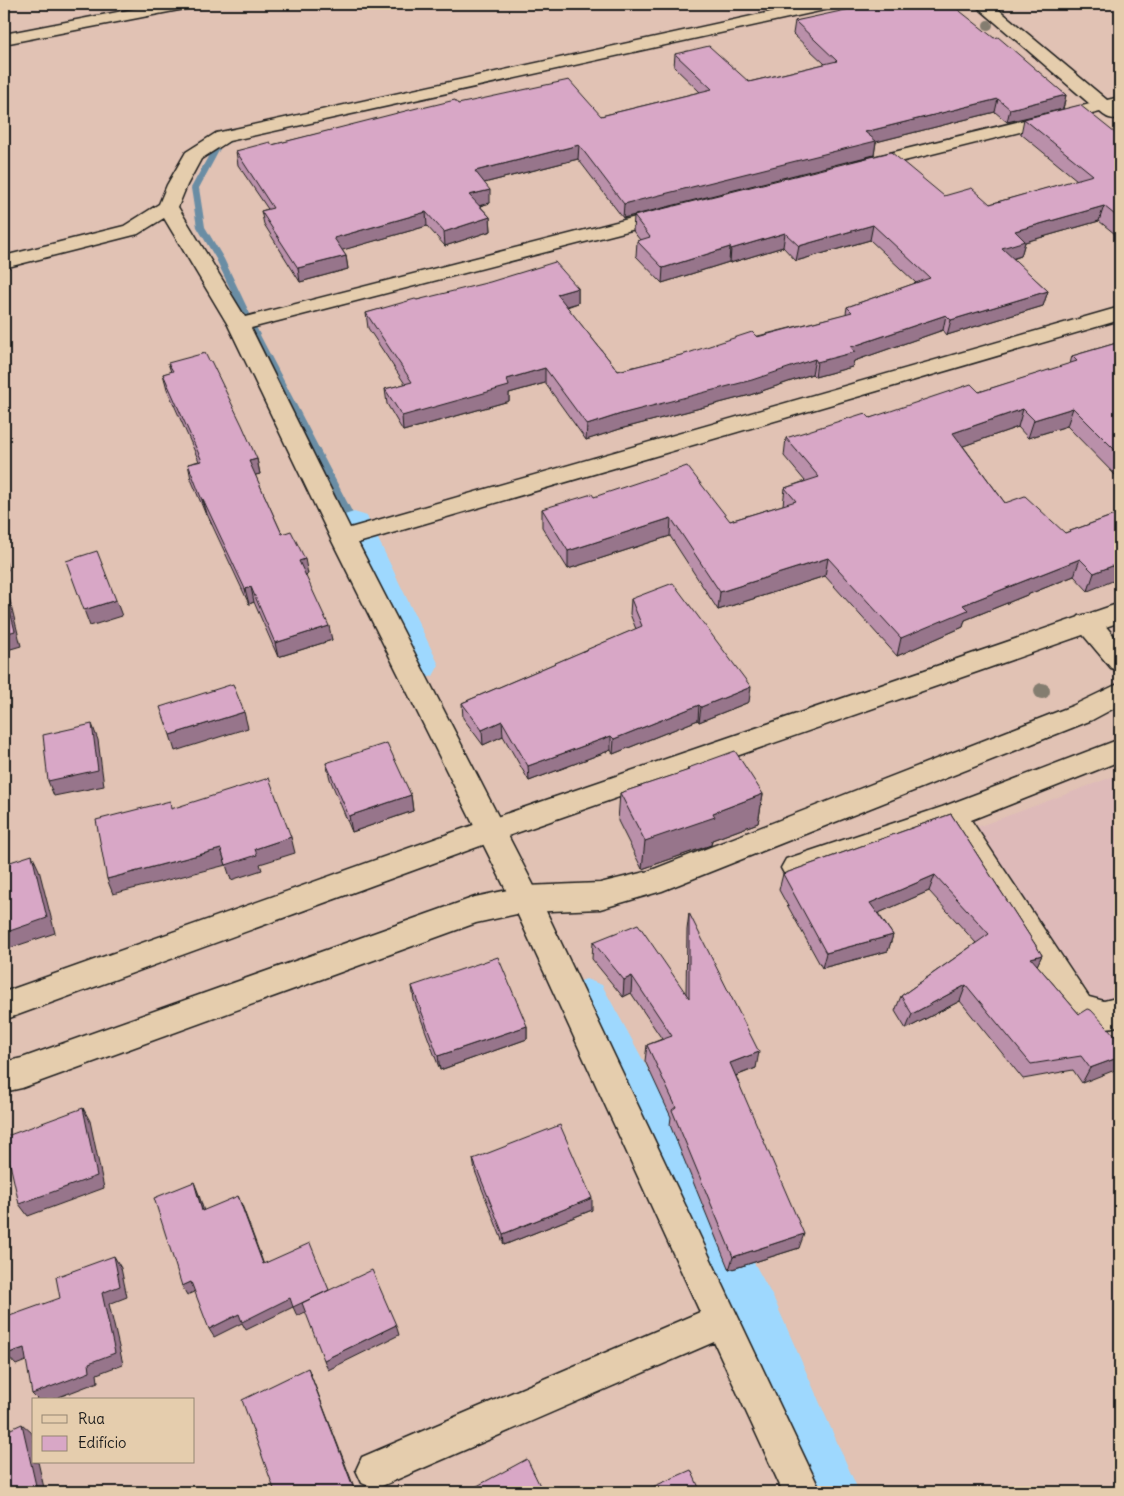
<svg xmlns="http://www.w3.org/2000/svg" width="1124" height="1496" font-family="Delius,sans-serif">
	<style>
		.built { fill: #debab9 }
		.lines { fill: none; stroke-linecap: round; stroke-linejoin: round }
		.stream { fill: #6a8da4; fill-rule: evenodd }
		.canal { fill: #9ed8fe; fill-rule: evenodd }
		.street-casing { stroke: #1c1c1c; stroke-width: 3 }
		.secondary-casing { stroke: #1c1c1c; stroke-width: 3 }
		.street { fill: #e5cdad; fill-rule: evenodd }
		.secondary { fill: #e5cdad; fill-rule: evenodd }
		.tree { fill: #847d70 }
		.wall { fill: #ba90aa; stroke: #1c1c1c }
		.shaded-wall { fill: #97758b; stroke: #1c1c1c }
		.building { fill: #d8a7c6; stroke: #1c1c1c }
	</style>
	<rect width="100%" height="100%" fill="#e1c2b4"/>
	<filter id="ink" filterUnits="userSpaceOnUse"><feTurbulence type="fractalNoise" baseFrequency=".02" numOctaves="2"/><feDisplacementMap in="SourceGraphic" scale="10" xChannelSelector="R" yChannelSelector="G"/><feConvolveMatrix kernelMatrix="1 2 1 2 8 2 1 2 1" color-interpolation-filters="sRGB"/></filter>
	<g filter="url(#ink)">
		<path class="built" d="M1120,774V994L1097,1004L972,829Z"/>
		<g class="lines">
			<path class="stream" d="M225,139L232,141L221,147L199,188L205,227L224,259L261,337L359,525L358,527L354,528L349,525L253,337L216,259L197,227L191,188L215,144Z"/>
			<path class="canal" d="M354,512L367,516L439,665L433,676L419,680L405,676L399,665L345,551L336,525L341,516Z
				M586,979L602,985L775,1301L859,1492H802L737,1339L563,1000L570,985Z"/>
			<g class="street-casing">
				<path id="street" d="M159,4H193L190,8L184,9L4,44V34Z
					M807,4H838L835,8L829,9L229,141L201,159L187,185L178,207L245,317L671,208L678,210L681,214L678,218L251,328L350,528L1120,307V320L358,543L536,890L821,1492H783L714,1342L375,1489L362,1483L356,1470L362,1457L700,1312L512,902L331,539L228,325L164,218L138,234L4,268V256L124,226L159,204L167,185L186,152L216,133Z
					M974,4H992L1107,100L1120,97V107L1117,108L1120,111V118C1111,120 1107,118 1100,112L860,172L853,170L850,166L853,162L1090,104Z
					M1088,614L1097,616L1120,643V671L1111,668L1079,630L1075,623L1079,616Z
					M1120,739V761L971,820L1089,997L1104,1001L1120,997V1025C1101,1032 1085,1025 1067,1017L946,829L796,880L786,877L781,868L786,859L942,807Z"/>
			</g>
			<g class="secondary-casing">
				<path id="secondary" d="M1120,603V622L502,838L4,1020V992L482,822Z
					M1120,683V705L1092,720L662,891L600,909L526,912L476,923L22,1088L4,1092V1062L22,1058L475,897L526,886L600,883L649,871L1072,706Z"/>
			</g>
			<use href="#street" class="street"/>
			<use href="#secondary" class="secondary"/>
		</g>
		<g class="tree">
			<circle cx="988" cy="25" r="5"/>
			<circle cx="1042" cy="691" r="8"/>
		</g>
		<path class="wall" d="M534,4H559L538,8Z
			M895,6L994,38L1066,95L1063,109L1007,122L995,112L876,142L874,155L623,218L578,159L484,183L490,203L480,206L490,217L491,231L445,246L427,226L342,250L346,256L348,269L300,282L264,224L261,211L268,209L238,165L236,151L272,145L422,108L458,104L601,116L700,92L674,67L675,54L749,82L825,64L793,34L795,21Z
			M1024,119L1120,137V238L1099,221L1025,242L1021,256L1013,259L1048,291L1043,306L947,335L943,330L854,361L852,367L815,377L812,374L750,395L620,429L586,440L545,383L509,393V401L403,431L387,404L385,389L405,384L368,328L366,313L417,300L578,288V303L567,307L618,371L846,314L847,307L916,283L870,240L796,261L783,247L730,263L729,262L662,283L636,256L637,241L640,240L633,231L634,216L944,196L990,204L1077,180L1021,134Z
			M1120,342V480L1067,426L1028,438L1018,427L963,446L1005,503L1065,533L1120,513L1088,591L1074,576L965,620L963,627L897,656L825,576L718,610L670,536L568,569L542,527V509L594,497L730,521L783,505L785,488L805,481L784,456L786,438L979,392L1070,364L1072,356Z
			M168,363L257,459L260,474L255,475L282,534L308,574L305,575L332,640L278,657L254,602L249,604L207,514L206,515L191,479L188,464L199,461L167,389L163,374L171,372Z
			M631,599L749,702L699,722L698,720L613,754L611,750L529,781L503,736L483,745L463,718L462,703L636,629L630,614Z
			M326,763L411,795L413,811L352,832L330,779Z
			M688,768L763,794L758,823L712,840L711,845L642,869L618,821L620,793L687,771Z
			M951,814L1042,955L1037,965L1079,1014L1120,1041L1082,1083L1073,1070L1023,1079L960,1001L906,1029L895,1011L901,996L976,943L929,891L878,913L893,935L888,951L822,968L779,890L783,874Z
			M689,913L756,1068L736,1076L799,1248L729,1270L670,1125L671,1117L645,1061L647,1045L662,1039L631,993L623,997L592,959L593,942L686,995L687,930Z
			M412,986L527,1026V1039L440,1070L414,1000Z
			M473,1159L592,1210L504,1245L475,1171Z"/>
		<path class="shaded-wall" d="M538,4H559L538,8Z
			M1066,95L1063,109L1007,122L1010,109Z
			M998,99L995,112L876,142L874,155L623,218L624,204L865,132Z
			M579,145L578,159L476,185L475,171Z
			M490,190V203L470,208L469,195Z
			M1104,206L1099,221L1025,242L1021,256L998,263L1002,248L1015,231Z
			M426,212L427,226L336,252L334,238Z
			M490,217L491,231L445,246L444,232Z
			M873,225L870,240L796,261L799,246Z
			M785,233L783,247L730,263L731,249Z
			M730,247L729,262L662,283L663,268Z
			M346,256L348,269L300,282L298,268Z
			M578,288V303L557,309V294Z
			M1048,291L1043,306L947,335L951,320Z
			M946,315L943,330L854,361L852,367L815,377L817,362L851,347Z
			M815,359L812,374L750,395L620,429L586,440L587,425L621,414Z
			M545,368V383L509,393V401L403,431L402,416L507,379Z
			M1073,408L1067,426L1028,438L1034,420Z
			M1023,409L1018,427L949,451L953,433Z
			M257,459L260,474L252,476L249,461Z
			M203,499L207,514L206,515L202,500Z
			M671,518L670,536L568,569V551Z
			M4,556L8,570L4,571Z
			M828,558L825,576L718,610L720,592Z
			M305,559L308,574L302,576L299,561Z
			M1080,559L1074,576L965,620L963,627L897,656L901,638L963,605Z
			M1120,563V578L1088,591L1094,573Z
			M4,576L21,646L4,651Z
			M251,587L254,602L249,604L245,589Z
			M116,600L122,616L90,626L84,610Z
			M329,626L332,640L278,657L275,643Z
			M751,687L749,702L699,722L701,707Z
			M699,705L698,720L613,754L614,739Z
			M244,712L248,728L175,751L170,735Z
			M502,721L503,736L483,745L482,730Z
			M92,724L98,740L104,786L54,796L48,781Z
			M611,736V750L529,781L528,766Z
			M763,794L758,823L712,840L711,845L642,869L645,841L713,813Z
			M411,795L413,811L352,832L349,816Z
			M291,837L295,853L260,864L262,870L231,880L226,865L255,849Z
			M221,849L226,865L113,894L107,879Z
			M32,855L39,870L55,933L4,950V933Z
			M935,875L929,891L865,919L870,903Z
			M893,935L888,951L822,968L826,953Z
			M1042,955L1035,970L1031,958Z
			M632,976L631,993L623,997L624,980Z
			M966,985L960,1001L906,1029L912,1014Z
			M527,1026V1039L440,1070L438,1056Z
			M759,1052L756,1068L727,1079L730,1063Z
			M1120,1057V1068L1082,1083L1090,1068Z
			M83,1108L90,1121L104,1188L28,1216L19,1204Z
			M194,1182L198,1192L207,1221L202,1211Z
			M238,1196L242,1205L267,1273L263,1264Z
			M592,1198V1210L504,1245L503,1234Z
			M804,1234L799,1248L729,1270L733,1257Z
			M114,1256L121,1268L127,1297L109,1304L123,1364L97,1374L98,1382L51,1400H38L32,1394L102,1293Z
			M191,1282L196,1291L187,1295L182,1286Z
			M329,1290L332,1299L297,1316L293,1307L246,1330L242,1323L214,1337L209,1329L239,1314L290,1298Z
			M396,1325L399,1335L328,1370L324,1360Z
			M24,1348L33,1358L16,1365L6,1354Z
			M308,1368L312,1378L356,1492H355Z
			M22,1424L32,1433L34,1443V1462H38L45,1492H31Z"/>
		<path class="building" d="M873,4H892L895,6L907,4H951L994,38L998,37L1066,95L1010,109L998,99L865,132L876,141L624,204L579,145L475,171L490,190L469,195L490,217L444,232L426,212L334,238L346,256L298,268L261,211L273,208L236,151L270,142L272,145L421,107L422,108L455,100L458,104L569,80L601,116L712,89L675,54L709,46L749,82L837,61L795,21Z
			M1080,105L1120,137V219L1104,206L1015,231L1025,241L1002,248L1048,291L951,320L946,315L851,347L855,352L817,362L815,359L752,380L621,414L587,425L545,368L507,379L509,386L402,416L385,389L412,382L366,313L415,299L417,300L490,282L555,262L578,288L557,294L618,371L685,354L752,332L757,337L852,312L847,307L930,278L873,225L799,246L785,233L731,249L730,247L663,268L637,241L650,237L634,216L891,152L944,196L972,188L990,204L1093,175L1024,119Z
			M1120,342V455L1073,408L1034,420L1023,409L953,433L1005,503L1025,496L1065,533L1120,513V563L1094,573L1080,559L963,605L968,610L901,638L828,558L720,592L671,518L568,551L542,509L592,494L594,497L687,466L730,521L796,501L785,488L819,477L786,438L865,413L870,418L971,384L979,392L1077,361L1072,356Z
			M205,353L209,361H211L242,425L257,459L249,461L282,534L291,531L305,559L299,561L329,626L275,643L251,587L245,589L203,499L202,500L188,464L202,461L163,374L173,371L168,363Z
			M97,551L116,600L84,610L66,561Z
			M673,583L751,687L701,707L699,705L614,739L611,736L528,766L502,721L482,730L462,703L642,626L631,599Z
			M4,587L15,631L4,634Z
			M233,684L244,712L170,735L160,707Z
			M92,724L98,770L48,781L43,735Z
			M387,743L411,795L349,816L326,763Z
			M735,751L763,794L713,813L715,817L645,841L620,793L689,770L688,768Z
			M269,778L291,837L255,849L257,855L226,865L221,849L107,879L96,820L170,801L171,809Z
			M951,814L1042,955L1031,958L1079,1014L1087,1009L1091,1010L1120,1041V1057L1090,1068L1081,1056L1031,1064L966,985L912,1014L901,996L989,934L935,875L870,903L893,935L826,953L783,874Z
			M32,855L47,918L4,933V864Z
			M689,913L759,1052L730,1063L804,1234L733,1257L672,1110L676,1107L647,1045L672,1036L632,976L624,980L593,942L638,924L689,998Z
			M498,957L527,1026L438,1056L412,986Z
			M83,1108L97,1176L19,1204L4,1137Z
			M560,1125L592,1198L503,1234L473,1159Z
			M194,1182L202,1211L238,1196L263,1264L310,1243L329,1290L293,1307L290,1298L242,1322L239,1314L209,1329L191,1282L182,1286L154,1198Z
			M114,1256L120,1286L102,1293L115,1353L89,1363L90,1372L32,1394L24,1348L6,1354L4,1340V1318L60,1298L56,1277Z
			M372,1270L396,1325L324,1360L302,1303Z
			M308,1368L355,1492H275L242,1400Z
			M22,1424L37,1490L31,1492H4V1432Z
			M527,1459L543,1492H466Z
			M691,1470L701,1492H641Z"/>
	</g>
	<rect width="1124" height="1496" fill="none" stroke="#e5cdad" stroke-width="20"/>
	<rect x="10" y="10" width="1104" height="1476" fill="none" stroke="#1c1c1c" stroke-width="2" filter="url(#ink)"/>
	<rect x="32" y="1398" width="162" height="65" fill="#e5cdad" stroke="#958673"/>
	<rect x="42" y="1415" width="25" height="8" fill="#e5cdad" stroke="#958673"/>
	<text x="78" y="1424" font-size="15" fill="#1c1c1c">Rua</text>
	<rect x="42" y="1436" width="25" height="15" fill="#d8a7c6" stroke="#958673"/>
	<text x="78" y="1448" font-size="15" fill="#1c1c1c">Edifício</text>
</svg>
